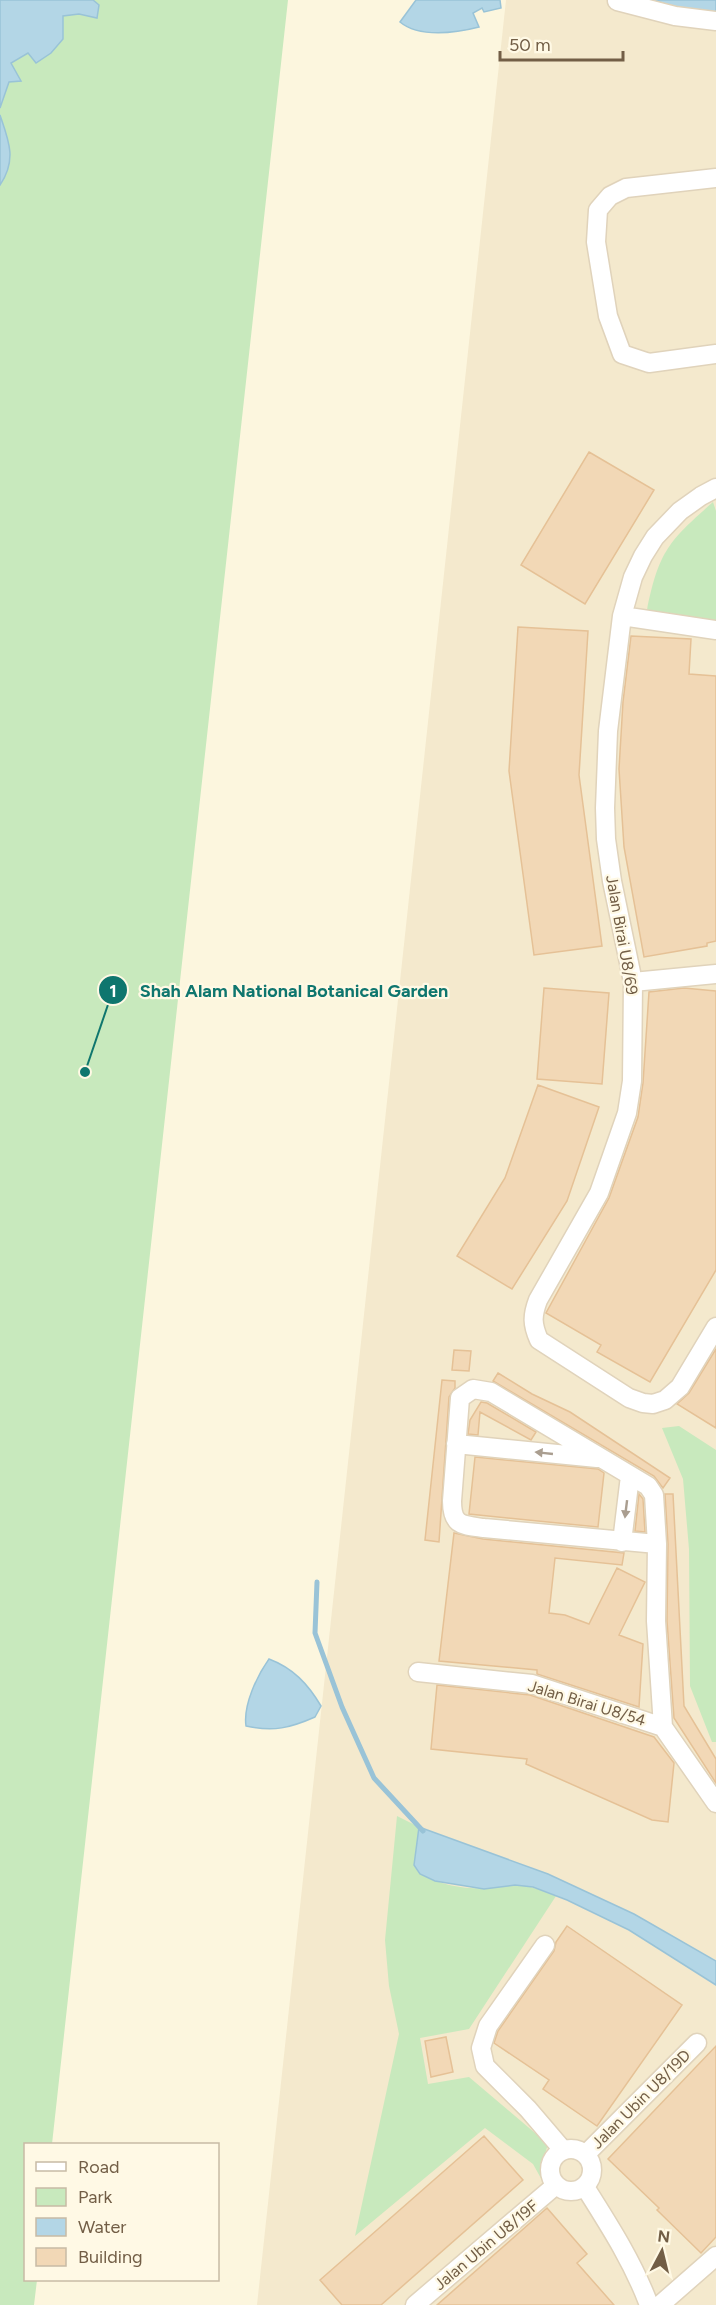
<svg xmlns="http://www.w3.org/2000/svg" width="716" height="2305" font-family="Figtree,sans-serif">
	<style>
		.residential { fill: #f4e9cd }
		.green { fill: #c8e9bd }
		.water { fill: #b3d6e6; stroke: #99c3d7; stroke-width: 1.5 }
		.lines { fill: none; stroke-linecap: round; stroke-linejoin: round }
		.stream { stroke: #99c3d7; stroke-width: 5 }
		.building { fill: #f2d8b6; stroke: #e5c196; stroke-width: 1.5 }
		.minor-casing { stroke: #e0d3bb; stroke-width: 21 }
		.minor { stroke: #fff; stroke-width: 18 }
		.oneway { fill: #aa9e90 }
		.labels { text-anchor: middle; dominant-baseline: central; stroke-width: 4.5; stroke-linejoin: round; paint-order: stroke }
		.street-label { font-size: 16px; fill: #725e46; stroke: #fff9e5 }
		.leader { fill: none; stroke: #0f766e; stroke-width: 2 }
		.callout-dot { fill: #0f766e; stroke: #fff9e5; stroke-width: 2 }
		.mark-label { font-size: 18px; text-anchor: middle; font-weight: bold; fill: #fff }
		.callout-label { font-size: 18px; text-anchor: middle; font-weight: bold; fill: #0f766e; stroke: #fff9e5; stroke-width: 4.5; stroke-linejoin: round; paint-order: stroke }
	</style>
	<rect width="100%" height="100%" fill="#fcf6de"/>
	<path class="residential" d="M506,0H716V2305H257Z"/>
	<path class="green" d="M0,0H288L52,2144H26V2280H37L34,2305H0Z
		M713,502L716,511V622L647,610C659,551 669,541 713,502Z
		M679,1426L716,1450V1742H712L690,1686L689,1549L683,1479L662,1428Z
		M397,1816L419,1827L414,1865C427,1884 465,1890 487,1888C497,1888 506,1885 515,1885C530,1885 543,1891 556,1896L469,2029L420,2038L428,2084L469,2077L548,2144L542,2164L543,2182L533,2164L485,2128L355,2236L399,2034L389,1986L385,1940Z"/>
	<path class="water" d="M0,0H93L99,5L97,18L79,14L63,16V39L51,53L36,63L28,53L11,63L21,81L9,82L0,108Z
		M416,0H500L501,8L484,12L482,8L473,13L479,27C456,33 419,38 400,22Z
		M655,0H716V13L677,9Z
		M0,115C9,141 17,160 0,185Z
		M269,1659C293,1668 308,1684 321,1706L315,1717C290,1728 274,1732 246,1726C243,1705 257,1676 269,1659Z
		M419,1827L548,1874L634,1914L716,1961V1985L629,1930L567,1900L533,1887L515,1885L484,1889L435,1881L420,1874L414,1865Z"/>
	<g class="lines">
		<path class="stream" d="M317,1582L315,1633L342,1707L374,1778L423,1831"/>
	</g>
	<path class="building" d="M589,452L654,490L585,604L521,565Z
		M518,627L588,631L579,775L602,946L534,955L509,771Z
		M631,636L691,639L689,674L716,676V941L707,943V946L644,957L624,847L619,769L623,702Z
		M544,988L609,993L602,1084L537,1079Z
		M684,988L716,991V1270L650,1382L597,1352L601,1345L546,1313L609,1198L638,1117L643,1083L649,992Z
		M538,1085L599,1107L567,1201L512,1289L457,1256L505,1178Z
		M716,1349V1428L677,1404L689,1393Z
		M454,1350L471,1351L469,1371L452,1370Z
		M498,1373L532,1394L570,1412L670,1478L663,1488L654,1476L493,1381Z
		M442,1380L455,1381V1388L449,1397L439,1542L425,1540Z
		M481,1402L487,1403L536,1432L531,1440L480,1412L478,1435L468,1434L470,1420Z
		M475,1457L598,1469L604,1473L598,1527L469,1514Z
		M639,1494L643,1499L645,1532L635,1531Z
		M665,1494H673L684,1706L716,1759V1783L674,1718L667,1621L668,1544Z
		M454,1533L483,1539L624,1553L622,1565L555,1558L549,1613L565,1615L589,1624L617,1568L645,1582L619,1635L643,1644L639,1707L537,1674V1670L439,1661Z
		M437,1685L530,1695L654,1737L674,1763L668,1822L652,1820L526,1764L527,1759L431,1749Z
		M567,1926L682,2005L597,2126L543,2089L549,2080L494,2043L498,2031L554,1951L556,1942Z
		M446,2037L453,2072L431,2077L425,2041Z
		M716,2046V2237L701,2253L657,2210L659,2208L608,2159Z
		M484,2136L523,2180L381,2305H342L320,2280Z
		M547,2208L587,2254L577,2263L614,2305H437Z"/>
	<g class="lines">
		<g class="minor-casing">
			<path id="minor" d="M617,1L675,16L716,21
				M716,178L626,188L610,196L598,210L596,242L608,316L622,354L649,363L716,354
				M716,488L701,496L680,511L655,537L643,556L633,577L622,616L608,731L605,808L606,839L612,881L633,982L632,1081L627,1113L599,1193L538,1300C532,1316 532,1324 539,1340L629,1398L643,1403L653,1404L665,1400L680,1387L716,1327
				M622,616L716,630
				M633,982L716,974
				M456,1444L597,1458
				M622,1542L630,1476
				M657,1544L484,1528C462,1525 452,1526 452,1501L460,1398L473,1389L491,1392L648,1486L654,1495L657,1544L656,1621L663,1727
				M418,1672L532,1684L663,1727L716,1803
				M545,1945L488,2026L481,2048L485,2066L528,2109L563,2150
				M550 2170a21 21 0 1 1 42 0a21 21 0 1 1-42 0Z
				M586,2154L697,2043
				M585,2187C609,2225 633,2262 649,2305
				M415,2305L556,2185
				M660,2305L716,2256"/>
		</g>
		<use href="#minor" class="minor"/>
	</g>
	<defs><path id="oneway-solid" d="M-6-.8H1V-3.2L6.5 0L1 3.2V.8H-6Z" transform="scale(1.5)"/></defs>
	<g class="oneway">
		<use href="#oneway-solid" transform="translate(544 1453) rotate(-174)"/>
		<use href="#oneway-solid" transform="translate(626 1509) rotate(97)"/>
	</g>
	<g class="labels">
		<g class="street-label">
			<text transform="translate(622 935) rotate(80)">Jalan Birai U8/69</text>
			<text transform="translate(587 1703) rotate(17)">Jalan Birai U8/54</text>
			<text transform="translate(641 2099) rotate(-45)">Jalan Ubin U8/19D</text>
			<text transform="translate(486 2245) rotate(-40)">Jalan Ubin U8/19F</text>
		</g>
	</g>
	<path class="leader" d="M85 1072L113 990"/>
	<g class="callout-dot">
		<circle cx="85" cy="1072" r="6"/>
		<circle cx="113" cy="990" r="15"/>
	</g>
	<g class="mark-label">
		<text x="113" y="997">1</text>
	</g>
	<g class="callout-label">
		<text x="294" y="997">Shah Alam National Botanical Garden</text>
	</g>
	<rect x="24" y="2143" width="195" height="138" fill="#fff9e5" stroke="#c7bba5" stroke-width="1.5"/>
	<rect x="36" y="2162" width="30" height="9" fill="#ffffff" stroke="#c7bba5" stroke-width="1.5"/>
	<text x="78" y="2173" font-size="18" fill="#725e46">Road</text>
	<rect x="36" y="2188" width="30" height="18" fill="#c8e9bd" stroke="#c7bba5" stroke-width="1.5"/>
	<text x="78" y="2203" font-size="18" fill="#725e46">Park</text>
	<rect x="36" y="2218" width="30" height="18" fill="#b3d6e6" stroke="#c7bba5" stroke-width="1.5"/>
	<text x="78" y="2233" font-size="18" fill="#725e46">Water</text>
	<rect x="36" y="2248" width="30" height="18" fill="#f2d8b6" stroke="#c7bba5" stroke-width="1.5"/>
	<text x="78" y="2263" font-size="18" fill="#725e46">Building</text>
	<g transform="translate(662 2251) rotate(7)" stroke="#fff9e5" stroke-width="4.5" paint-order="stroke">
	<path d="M0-4.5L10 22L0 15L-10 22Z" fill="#725e46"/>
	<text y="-9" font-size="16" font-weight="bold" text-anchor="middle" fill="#725e46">N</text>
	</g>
	<path d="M500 51v9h123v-9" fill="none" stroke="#725e46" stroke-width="3"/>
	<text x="509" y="51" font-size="18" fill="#725e46" stroke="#fff9e5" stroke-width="4.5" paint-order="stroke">50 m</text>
</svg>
